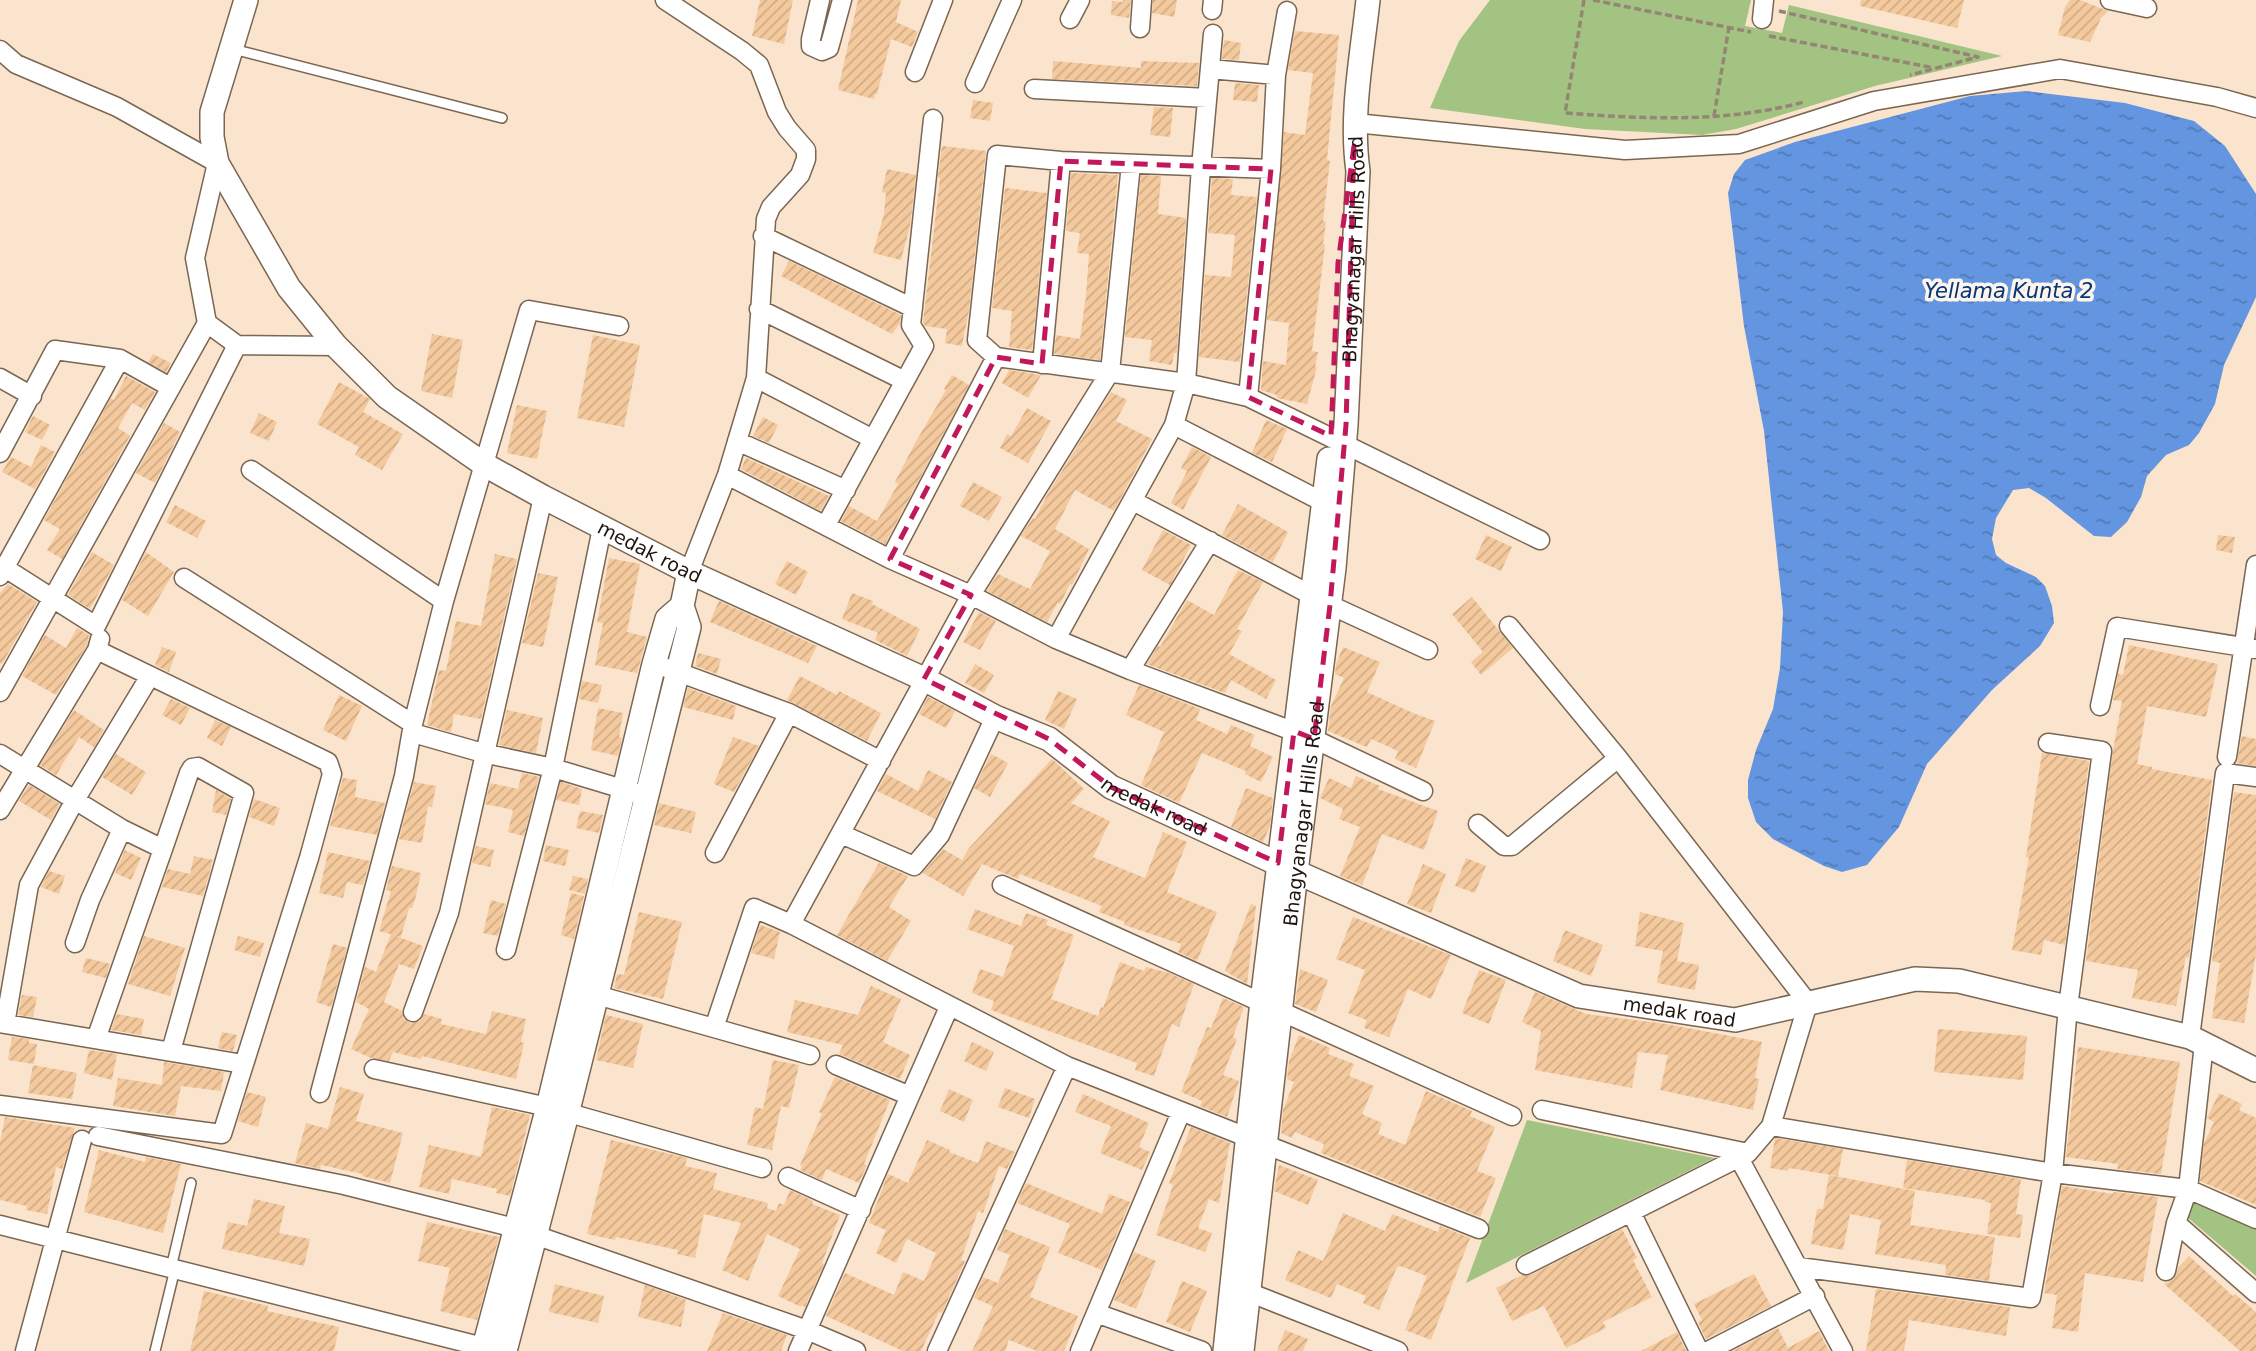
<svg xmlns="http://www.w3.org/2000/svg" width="2256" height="1351" font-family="'DejaVu Sans',sans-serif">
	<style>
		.green { fill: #a2c381 }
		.water { fill: url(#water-ripples) }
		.building { fill: url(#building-hatch) }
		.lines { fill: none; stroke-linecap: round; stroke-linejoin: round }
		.lane-casing { stroke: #7a6651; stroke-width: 12 }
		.street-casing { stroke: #7a6651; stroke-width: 21 }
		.secondary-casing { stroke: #7a6651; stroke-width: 26 }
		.path { stroke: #958575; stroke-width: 3.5; stroke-dasharray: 7 3.5; stroke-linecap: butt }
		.lane { stroke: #fff; stroke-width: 9 }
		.street { stroke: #fff; stroke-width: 18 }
		.secondary { stroke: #fff; stroke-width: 23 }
		.marked { fill: none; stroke: #c2185b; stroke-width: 5; stroke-dasharray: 14 9; stroke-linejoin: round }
		.labels { text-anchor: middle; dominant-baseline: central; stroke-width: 7; stroke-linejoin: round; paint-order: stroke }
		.street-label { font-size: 19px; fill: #1f170f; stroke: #fdf4eb }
		.water-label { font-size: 21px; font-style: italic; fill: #063679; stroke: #fdf4eb }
	</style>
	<defs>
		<pattern id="water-ripples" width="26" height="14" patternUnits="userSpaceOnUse" patternTransform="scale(1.75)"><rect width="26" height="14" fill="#6395e1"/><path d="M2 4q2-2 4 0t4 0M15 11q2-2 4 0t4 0" fill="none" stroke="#5179b5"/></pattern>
		<pattern id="building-hatch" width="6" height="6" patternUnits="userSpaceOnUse" patternTransform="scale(1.75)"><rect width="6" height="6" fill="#f4c99d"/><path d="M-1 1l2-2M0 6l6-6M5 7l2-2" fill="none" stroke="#d1ac86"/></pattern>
	</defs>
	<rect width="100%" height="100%" fill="#fbe4cd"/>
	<path class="green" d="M1490,0H1751L1745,26L1782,33L1789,5L2002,56L1875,86L1736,129L1702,135L1585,129L1430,108L1459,41Z
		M1527,1120L1714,1158L1466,1283Z
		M2192,1196L2256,1224V1276L2187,1217Z"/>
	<path class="water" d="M2026,91L2125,103L2194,121L2225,146L2256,194V297L2224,365L2215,404L2199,433L2189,445L2166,455L2147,476L2141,497L2127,522L2111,537L2094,536L2046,498L2029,488L2013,490L1996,518L1992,539L1996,555L2006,563L2036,577L2045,586L2052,606L2054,623L2040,646L1992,690L1927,764L1899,827L1867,865L1842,872L1824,866L1773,839L1756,822L1748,798V780L1756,750L1773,709L1780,668L1783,612L1764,431L1744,326L1728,193L1734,174L1745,160L1795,142L1970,96Z"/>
	<path class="building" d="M760,0H793L784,44L752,36Z
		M858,0H901L896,22L918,32L912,47L891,39L877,94H875L874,99L838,90Z
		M1123,0H1131L1129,18L1111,15L1112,1L1123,2Z
		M1153,0H1177L1174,17L1152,13Z
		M1861,0H1964L1957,28L1860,6Z
		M2070,0H2080L2108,11L2101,18L2090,42L2058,35L2065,7Z
		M1295,31L1339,35L1327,160L1330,161L1323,221L1326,222L1323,244L1325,245L1312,351L1318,352L1315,367H1317L1307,404L1277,398V395L1261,390L1263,361L1286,365L1289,323L1267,320L1284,132L1305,135L1313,73L1288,70Z
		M1224,40L1241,43L1239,60L1222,59Z
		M1053,61L1141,68V61L1199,63L1197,86L1052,79Z
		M1235,83L1259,85L1257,102L1233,100Z
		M973,100L993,103L990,121L970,118Z
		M1154,107L1173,108L1170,137L1150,135Z
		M942,146L986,151L969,310L962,346L945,343L947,329L925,326L923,322L940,178L938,177Z
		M887,169L916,175L910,226L901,260L873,253L884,214L886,193L882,192Z
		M1071,173L1118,175L1100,360L1054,354L1056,335L1080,339L1086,295L1089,254L1077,253L1080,233L1066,231Z
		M1141,175L1161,176L1158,214L1186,218L1177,353H1174L1172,365L1149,361L1152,340L1125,337Z
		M1212,178L1233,179L1231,195L1257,197L1240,362L1199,357L1205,275L1231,277L1235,235L1208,233Z
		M1005,188L1047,193L1032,350L1009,347L1012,311L992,308Z
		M789,261L901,315L900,323L892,334L781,276Z
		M432,334L463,340L452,398L421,391Z
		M593,335L640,345L624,427L577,418Z
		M153,354L171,363L166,372L148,362Z
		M1009,370L1041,375L1028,398L1002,383Z
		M952,375L969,385L885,544L841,521L849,506L877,521L898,484L895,482L914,445L946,390L944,389Z
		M126,376L155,392L145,410L132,403L118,428L130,436L62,559L47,550L60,529L44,520L111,398L114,400Z
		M339,382L370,399L363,412L403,434L382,470L355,455L359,447L317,424Z
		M1111,392L1127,400L1116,421L1152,439L1114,511L1075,490L1055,529L1089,549L1072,585L1070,584L1060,604L1058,602L1047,622L987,591L998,574L1030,589L1050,551L1021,536L1033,518L1035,519L1047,495Z
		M517,405L547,411L537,459L507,453Z
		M1027,408L1051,421L1028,463L1000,448L1007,434L1011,436Z
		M259,413L277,422L269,441L250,433Z
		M33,416L50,425L42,440L25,432Z
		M763,417L778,425L769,443L753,436Z
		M1266,420L1287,429L1272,462L1252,453Z
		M164,423L180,432L155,483L136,473Z
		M41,445L55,452L35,489L2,472L11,457L31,467Z
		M1192,447L1211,457L1183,510L1171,503L1187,471L1181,468Z
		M746,458L829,496L821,511L741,469Z
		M973,482L1002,497L989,521L960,506Z
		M1238,504L1288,532L1273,562L1222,535Z
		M175,505L206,521L197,538L166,522Z
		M1163,530L1191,545L1170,585L1142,570Z
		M1486,535L1512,547L1501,571L1475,559Z
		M2218,535L2235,537L2232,553L2216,550Z
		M92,552L114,565L90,609L68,595Z
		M146,552L174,572L148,616L122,600Z
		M495,554L517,559L481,719L454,714L451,732L427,725L439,670L446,671L456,621L481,626Z
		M609,558L640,564L627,632L647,637L637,673L595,665L603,623L597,622Z
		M787,561L808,572L796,595L775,584Z
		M1238,570L1263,582L1237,629L1242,631L1229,654L1276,680L1266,699L1231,680L1225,693L1147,664L1158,646L1160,647L1187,600L1214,615Z
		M538,573L558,577L543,647L522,643Z
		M8,584L37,602L2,664L0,663V593Z
		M852,593L873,601L872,604L920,629L907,656L875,640L878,633L842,619Z
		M1472,597L1513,648L1481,675L1471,662L1483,652L1452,614Z
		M719,601L817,646L808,663L710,622Z
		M979,612L996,621L980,650L963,642Z
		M77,628L89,635L87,645L56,695L22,676L45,635L66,648Z
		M2129,645L2218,664L2206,717L2147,706L2137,764L2152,767V769L2212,780L2189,958L2186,957L2176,1006L2132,998L2138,970L2086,961L2113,750L2122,701L2113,700L2118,674L2123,675Z
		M162,647L176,652L169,672L155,665Z
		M1343,647L1380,662L1367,692L1413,713L1435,721L1416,768L1395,759L1398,751L1371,739L1367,747L1328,731L1331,706L1344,678L1335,674L1336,664Z
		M698,653L721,659L717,674L695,666Z
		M975,664L994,675L984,693L965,683Z
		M800,676L837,695L839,691L881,713L867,741L787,700Z
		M582,681L602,685L598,703L579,699Z
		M1139,685L1200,709L1196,720L1227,734L1231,725L1255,735L1250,746L1273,757L1261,782L1245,774L1246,771L1202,753L1179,803L1141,785L1164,732L1126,715Z
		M688,688L736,706L733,720L683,707Z
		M1058,691L1077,699L1064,729L1045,720Z
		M339,695L362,706L346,741L323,730Z
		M928,697L955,711L946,728L919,714Z
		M171,699L190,708L181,725L162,715Z
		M598,708L623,713L619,737L622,738L618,756L591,750Z
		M74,710L104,730L94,747L79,737L56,775L40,765Z
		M507,710L543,718L536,753L499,745Z
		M215,720L231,727L222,746L207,738Z
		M2242,736L2256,739V766L2237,763Z
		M733,737L759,746L734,792L714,784Z
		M2042,753L2089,761L2065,945L2044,940L2041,955L2012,950L2029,858L2026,857Z
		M116,754L146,772L132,795L102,777Z
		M991,754L1008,763L990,797L974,788Z
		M1052,759L1084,789L1071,803L1110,821L1093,857L1145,878L1163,832L1187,842L1167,892L1217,912L1197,961L1178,952L1181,944L1124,925L1125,922L1099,912L1102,906L1020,874L1018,879L982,864L963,896L923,873L943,849L962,860L969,848Z
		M928,770L952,782L935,819L877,791L886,774L918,791Z
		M522,773L539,777L524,836L508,832L513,810L485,804L490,783L518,789Z
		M1356,776L1380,786L1378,789L1438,811L1424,850L1382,834L1362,885L1340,876L1360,827L1339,819L1343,809L1320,798L1329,778L1351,788Z
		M343,778L357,780L355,797L385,803L377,835L330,826Z
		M414,782L436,786L432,807L428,806L422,843L399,839Z
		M561,782L582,789L579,805L556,800Z
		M29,785L60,804L51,820L19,801Z
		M1246,788L1273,798L1270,826L1263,842L1231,827Z
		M216,790L231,799L226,815L212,812Z
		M2234,792L2256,795V954L2244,1023L2212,1018L2220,963L2212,961Z
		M254,799L280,808L274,826L249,817Z
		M659,803L696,812L691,833L654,825Z
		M580,811L603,815L599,833L576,828Z
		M546,845L569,850L565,866L543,861Z
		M476,846L494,850L490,867L472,863Z
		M125,850L141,858L131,880L115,873Z
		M328,852L370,861L363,885L347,882L343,898L319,893Z
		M194,856L213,860L203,896L162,887L168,869L190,874Z
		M1466,858L1486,866L1475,893L1455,886Z
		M879,863L908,876L889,907L911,921L887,961L837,935Z
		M1423,864L1446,874L1431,913L1407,904Z
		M392,866L421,873L415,900L412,908H409L401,937L379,931L391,891L386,890Z
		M49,871L65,876L59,894L41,887Z
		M573,876L588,879L585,894L569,890Z
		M571,893L584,896L574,939L561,935Z
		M491,900L506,904L498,936L483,933Z
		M1251,904L1256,906L1247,984L1225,971Z
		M975,909L1021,926L1026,913L1048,920L1046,925L1074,935L1051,999L1098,1016L1101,1007L1103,1008L1120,962L1144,971L1146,967L1169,973L1194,984L1179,1027L1172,1024L1154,1076L1135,1070L1137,1063L991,1010L994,1001L972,993L980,969L1003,977L1014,946L967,929Z
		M639,912L682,922L663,999L614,988L617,974L624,975Z
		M1640,912L1684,923L1677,961L1699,965L1695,990L1657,983L1663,951L1635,946Z
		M1353,917L1451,955L1431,999L1408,989L1389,1037L1364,1028L1367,1020L1348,1013L1365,970L1336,959Z
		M760,925L780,932L774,959L751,953Z
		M1565,930L1603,945L1591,976L1553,961Z
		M391,934L423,946L414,969L399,964L384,1002L402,1011L404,1019L410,1023L420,1021L424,1014L442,1019L441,1024L486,1034L492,1011L526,1019L521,1042L524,1043L516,1079L422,1056L421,1059L393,1052L389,1061L371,1058L351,1049L369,1009L356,1002L365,967L376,972Z
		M144,936L185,948L170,996L128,984Z
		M238,936L264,943L260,957L234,950Z
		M333,944L347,948L331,1007L316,1002Z
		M86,958L110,964L106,978L82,972Z
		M1300,969L1328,980L1316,1012L1295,1004Z
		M1479,970L1506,980L1489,1024L1462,1013Z
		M871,986L901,999L883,1042L910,1055L900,1079L839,1054L843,1045L787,1032L795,1000L858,1015Z
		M1535,992L1586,1014L1666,1024L1762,1042L1755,1078L1759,1079L1753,1110L1660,1090L1668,1055L1638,1052L1632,1088L1535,1070L1541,1031L1522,1022Z
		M22,995L37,997L33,1017L18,1015Z
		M1223,998L1244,1007L1233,1037L1237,1039L1223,1075L1239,1081L1227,1117L1200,1106L1202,1101L1181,1092L1207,1027L1211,1028Z
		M117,1014L144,1019L141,1035L111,1030Z
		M606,1015L643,1024L633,1068L596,1060Z
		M1938,1029L2027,1036L2023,1080L1934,1072Z
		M222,1032L237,1035L233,1051L218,1048Z
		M1299,1035L1330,1048L1328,1054L1354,1064L1349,1076L1374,1086L1362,1114L1382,1123L1378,1134L1405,1145L1426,1091L1472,1111L1470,1116L1495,1127L1477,1171L1496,1178L1480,1217L1321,1153L1324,1144L1295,1132L1292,1138L1281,1133L1283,1110L1294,1082L1287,1079L1289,1061Z
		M12,1037L29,1039V1043L37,1044L34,1064L8,1060Z
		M972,1042L994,1052L986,1071L964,1061Z
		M2078,1047L2180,1062L2161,1174L2117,1169L2118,1164L2066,1157Z
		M89,1050L117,1054L112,1080L84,1073Z
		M773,1060L799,1065L789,1108L781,1106L772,1150L747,1145L755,1107L763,1109Z
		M164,1062L224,1072L221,1091L181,1086L175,1116L113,1106L118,1078L162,1085Z
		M33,1065L77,1073L72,1099L28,1093Z
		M835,1077L890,1100L864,1164L867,1165L859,1183L826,1169L822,1180L800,1170L802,1166L800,1165L822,1114L819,1112Z
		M340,1087L364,1094L356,1121L403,1133L390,1183L362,1176L363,1174L321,1165L320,1169L295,1163L306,1123L328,1129Z
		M1005,1088L1035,1099L1029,1118L998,1107Z
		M949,1089L973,1100L964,1122L940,1111Z
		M247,1092L266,1097L258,1127L238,1121Z
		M2219,1093L2242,1104L2239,1110L2256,1118V1205L2200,1181L2204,1143L2214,1122L2207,1118Z
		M1083,1094L1149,1123L1139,1147L1150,1152L1142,1170L1100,1153L1111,1126L1075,1112Z
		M492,1107L530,1115L510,1196L496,1193L497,1189L452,1179L449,1194L419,1187L429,1145L481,1157Z
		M5,1117L75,1128L62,1169L56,1167L47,1214L26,1210L27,1206L0,1200V1142Z
		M1191,1127L1230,1143L1219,1203L1209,1199L1198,1228L1212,1233L1205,1252L1156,1235L1173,1185L1169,1183Z
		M1775,1138L1843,1149L1838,1176L1789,1168L1788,1171L1770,1168Z
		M611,1140L687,1158L685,1166L717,1173L713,1189L768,1203L767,1208L776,1211L779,1203L784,1205L790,1190L813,1201L812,1204L840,1215L822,1263L824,1264L805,1307L802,1305L801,1307L778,1296L800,1249L767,1234L748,1281L722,1270L741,1223L704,1214L695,1258L677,1254L678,1250L616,1237L615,1240L587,1234Z
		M927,1140L950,1150L949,1152L978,1163L986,1141L1015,1152L1007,1169L999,1166L983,1213L978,1211L961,1260L965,1261L942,1313L939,1312L921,1351H903L826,1316L845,1273L894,1295L903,1272L924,1281L936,1253L907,1239L896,1263L876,1253L886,1230L869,1223L888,1174L908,1183Z
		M99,1150L145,1162L146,1157L181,1164L163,1233L84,1212Z
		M1907,1160L2021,1179L2016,1214L2023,1215L2020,1238L1987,1234L1991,1203L1985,1202V1200L1903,1188Z
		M1279,1165L1318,1180L1308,1205L1274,1191Z
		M1829,1175L1915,1191L1910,1225L1995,1237L1989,1281L1945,1275L1946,1265L1875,1254L1881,1220L1850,1214L1843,1250L1811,1244L1817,1209H1823Z
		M1026,1183L1102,1214L1109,1194L1130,1202L1102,1270L1058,1253L1070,1224L1017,1203Z
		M2062,1186L2113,1194L2114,1192L2158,1197L2143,1282L2085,1273L2078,1332L2052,1328L2057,1295L2044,1293Z
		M254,1199L285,1206L279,1233L310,1239L304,1266L222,1249L228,1222L247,1226Z
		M1343,1213L1385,1231L1392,1214L1438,1232L1440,1226L1470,1238L1431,1340L1405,1330L1427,1276L1400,1266L1397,1267L1379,1310L1363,1303L1366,1296L1337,1284L1331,1298L1285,1280L1298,1250L1323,1261Z
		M427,1222L499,1237L477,1320L440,1311L450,1268L418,1261Z
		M1005,1229L1050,1247L1030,1297L1078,1316L1064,1351H1037L1009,1340L1005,1351H972L993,1306L974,1298L983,1277L998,1283L1010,1255L997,1250Z
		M1622,1229L1637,1258L1633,1260L1652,1297L1603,1322L1606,1328L1566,1348L1544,1306L1512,1321L1496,1288L1522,1275H1531Z
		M1134,1252L1156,1261L1136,1309L1114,1300Z
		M2189,1256L2233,1296L2235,1294L2256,1312V1351H2240L2164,1284L2174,1279L2178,1268Z
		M1754,1274L1771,1306L1706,1339L1698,1322L1702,1320L1694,1304Z
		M1182,1281L1207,1291L1190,1332L1166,1322Z
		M555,1284L604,1296L598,1323L549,1312Z
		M645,1285L686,1300L681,1327L638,1317Z
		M1876,1289L2010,1307L2006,1336L1909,1320L1904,1351H1866Z
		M204,1291L268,1306L267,1311L339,1327L334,1351H190Z
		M723,1313L787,1335L781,1351H707Z
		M1778,1328L1788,1348L1819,1331L1829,1351H1733Z
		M1285,1330L1308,1339L1303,1351H1277Z
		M1677,1332L1686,1351H1641Z"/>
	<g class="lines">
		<g class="lane-casing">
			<path id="lane" d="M233,49L502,118
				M171,1268L191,1183
				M155,1351L175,1269"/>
		</g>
		<g class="street-casing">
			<path id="street" d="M665,0L742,51L759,65L777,112L787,128L806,150V159L800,175L771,207L766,219L756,378L727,475L689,572
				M820,0L811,39V46L822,51L829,48L842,0
				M2110,0L2147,8
				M1212,10L1213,0
				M1070,19L1080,0
				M1762,19L1764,0
				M1140,28L1142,0
				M0,50L16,64L117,107L217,163L195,258L207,323L237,345L336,346
				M1210,69L1276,75
				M915,72L943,0
				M975,83L1012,0
				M1034,89L1207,98
				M1355,123L1625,150L1739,144L1874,101L2060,69L2217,97L2256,108
				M1131,164L1110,372L971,595L791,924L1067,1066L1479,1229
				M1271,169L1061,161L997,155L977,340L996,357L1186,383L1248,397L1540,540
				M763,236L913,308
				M759,309L905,381
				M1042,364L1061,161
				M0,378L32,396
				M756,378L873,439
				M1248,397L1271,169L1276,75L1287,11
				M1174,425L1186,383L1201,167L1213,34
				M737,441L846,490
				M0,453L55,350L120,359L170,387
				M251,470L444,601
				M727,475L890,559L971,595L1056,639L1130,670L1314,739L1423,791
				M1133,501L1330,605L1428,650
				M826,525L924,346L911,325L933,119
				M890,559L996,357
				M5,568L96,626L237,345
				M0,576L120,359
				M184,578L413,724
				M1509,626L1618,758L1808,1003L1771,1126L1748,1153L1526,1265
				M1056,639L1174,425L1323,502
				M667,668L789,713L881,761
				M1130,670L1210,541
				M0,692L207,323
				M2100,706L2117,627L2256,649
				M413,733L483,753L553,768L636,793
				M0,754L122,829L163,849L96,1039
				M2227,757L2256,565
				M0,810L97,650L100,639
				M1478,824L1504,846H1512L1618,758
				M841,834L914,866L940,835L995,717
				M163,849L189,773L192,768L198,767L244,793L171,1051
				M715,853L789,713
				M1002,885L1512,1116
				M75,943L90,900L122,829
				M506,950L553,768L602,528
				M586,992L714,1028L754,908L791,924
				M413,1012L449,913L543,497
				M0,1023L243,1064
				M5,1024L29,885L75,800L150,676
				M714,1028L810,1055
				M2190,1037L2225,773L2256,777
				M836,1065L910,1096
				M374,1069L548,1107L762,1168
				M320,1093L404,776L413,724L444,601L529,310L619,326
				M0,1105L222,1134L309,858L332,774L328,762L97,650
				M1542,1110L1748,1153
				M1771,1126L2053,1173L2188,1189L2204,1044
				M98,1136L344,1185L515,1228L807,1330L856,1351
				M1739,1158L1843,1351
				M788,1177L861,1210
				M1631,1212L1699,1351
				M2176,1223L2256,1293
				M0,1225L495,1350
				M1799,1267L2031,1298L2053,1173L2068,1007L2102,751L2048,743
				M2166,1271L2176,1223L2188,1189L2256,1219
				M1238,1288L1398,1351
				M1096,1313L1202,1351
				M25,1351L82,1140
				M798,1351L949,1007
				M937,1351L1067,1066
				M1080,1351L1181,1112
				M1708,1351L1815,1296"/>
		</g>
		<g class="secondary-casing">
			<g id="secondary">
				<path id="s1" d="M246,0L212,112V137L217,163L289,288L336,346L387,397L485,465L543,497L689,572L924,679L995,717L1049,739L1111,787L1296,872L1579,996L1735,1020L1915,979L1959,981L2190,1037L2256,1070"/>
				<path d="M483,1351L548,1107L654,664L667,619L682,606"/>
				<path d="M505,1351L567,1114L689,627L682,606L689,572"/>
				<path d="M1225,1351L1262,1001L1329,459"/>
				<path id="s2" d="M1242,1351L1296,872L1334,568L1346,425L1358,171C1350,115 1362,56 1368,0"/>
			</g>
		</g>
		<path class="path" d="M1584,0L1565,113C1645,119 1725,123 1804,102
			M1593,0L1751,32
			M1779,11L1978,57L1910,75
			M1769,36L1934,68
			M1714,116L1729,27"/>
		<use href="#lane" class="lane"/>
		<use href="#street" class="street"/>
		<use href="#secondary" class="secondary"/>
	</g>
	<path class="marked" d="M1354,146L1346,425L1330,605L1314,739L1294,731L1278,863L1111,787L1049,739L924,679L971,595L890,559L996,357L1042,364L1061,161L1271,169L1248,397L1331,436L1338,263Z"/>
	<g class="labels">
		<g class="street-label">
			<text stroke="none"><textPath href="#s2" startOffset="1108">Bhagyanagar Hills Road</textPath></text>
			<text stroke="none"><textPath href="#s1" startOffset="765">medak road</textPath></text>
			<text stroke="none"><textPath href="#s1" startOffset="1332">medak road</textPath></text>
			<text stroke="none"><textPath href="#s2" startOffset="541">Bhagyanagar Hills Road</textPath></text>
			<text stroke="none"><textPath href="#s1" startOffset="1899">medak road</textPath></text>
		</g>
		<g class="water-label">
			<text x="2009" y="291">Yellama Kunta 2</text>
		</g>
	</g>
</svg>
